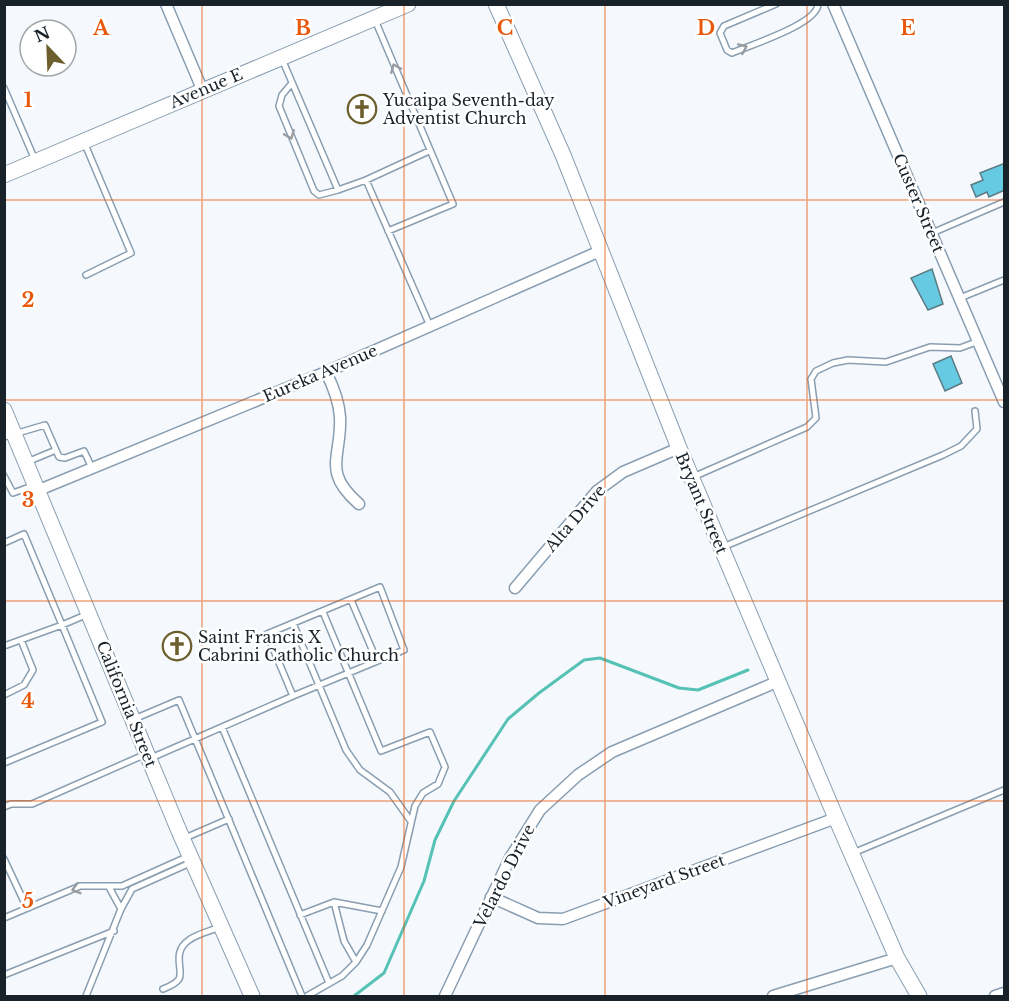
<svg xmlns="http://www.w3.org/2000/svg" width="1009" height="1001" font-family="'Libre Baskerville',serif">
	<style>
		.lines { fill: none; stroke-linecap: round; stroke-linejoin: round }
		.stream { stroke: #56c1b5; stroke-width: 3 }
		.building { fill: #65cae2; stroke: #5c7b83; stroke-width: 1.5 }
		.lane-casing { stroke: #899eb1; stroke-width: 8 }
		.street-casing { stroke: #899eb1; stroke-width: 13 }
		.secondary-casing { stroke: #899eb1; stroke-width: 17 }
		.lane { stroke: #fff; stroke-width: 5 }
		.street { stroke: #fff; stroke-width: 10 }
		.secondary { stroke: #fff; stroke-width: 15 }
		.oneway { stroke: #989b9f }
		.grid { fill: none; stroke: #e8590c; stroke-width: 1.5; stroke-opacity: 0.55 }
		.labels { text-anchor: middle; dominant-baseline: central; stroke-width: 5; stroke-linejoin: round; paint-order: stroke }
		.street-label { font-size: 16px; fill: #192129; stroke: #fff }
		.poi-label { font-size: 16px; fill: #192129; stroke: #fff; text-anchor: start }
		.grid-label { font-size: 20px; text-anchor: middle; font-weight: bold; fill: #e8590c; stroke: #fff; stroke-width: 5; stroke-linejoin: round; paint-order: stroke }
	</style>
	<rect width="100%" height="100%" fill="#f5f9fe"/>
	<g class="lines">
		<path class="stream" d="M354,996L384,973L424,881L435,840L454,801L508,719L539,693L584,660L600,658L679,688L698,690L748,670"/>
	</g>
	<path class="building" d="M1005,163V190L989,197L987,192L976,197L971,185L983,180L980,173Z
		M932,269L943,304L928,310L911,278Z
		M951,356L962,383L945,391L933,364Z"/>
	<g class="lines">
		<g class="lane-casing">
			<path id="lane" d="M776,4L724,26L720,33L727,50L732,53C750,45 818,24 818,4
				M375,20L453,204L388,231
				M282,59L338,190L366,180L430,326
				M292,83L282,95L279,106L314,191L319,195L338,190
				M4,88L35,160
				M84,142L131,253L86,275
				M366,180L429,151
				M932,233L1004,202
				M960,298L1004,280
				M4,437L45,425L59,457L65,458L84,451L92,468
				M27,462L56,450
				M4,476L13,493L35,485
				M693,477L807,427L816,418L811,379L816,371L833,363L848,360L886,362L930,347L960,348L979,341
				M4,543L24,534L62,625L88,614
				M723,547L943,455L961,446L977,429L975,411
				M380,587L404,650L293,696L267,634Z
				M351,600L377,661
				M293,623L346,750L360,770L390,792L410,820
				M4,646L62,625L102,722L4,763
				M4,695L24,685L33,670L21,640
				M134,719L179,700L302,996
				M222,727L329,983
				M151,758L293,696
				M4,807L11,804H32L146,754
				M185,838L229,819
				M853,853L1004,790
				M4,859L27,908
				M109,887L121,909
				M334,902L344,941L356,962
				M300,915L334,902L382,911
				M4,918L80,886H122L189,856
				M4,975L114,931
				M163,989C168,987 176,984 179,979C184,971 171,952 189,940C197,934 210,931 220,927
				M86,996L121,909L132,889L190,863
				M307,996L342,976L356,962L367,945L401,867L415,806L423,793L438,784L445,767L430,732L381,751L323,612"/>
		</g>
		<g class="street-casing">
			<path id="street" d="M166,4L202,89
				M833,4L1004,402
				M326,372C333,386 339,400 340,417C342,457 321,471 359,504
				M39,490L326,372L600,251
				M515,588L597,491L623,472L679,448
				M491,897L538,918L563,919L836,818
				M445,996L510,858L540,810L578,775L612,752L779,681
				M773,996L897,958
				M995,996L1004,993"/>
		</g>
		<g class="secondary-casing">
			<path id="secondary" d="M496,4L563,155L679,448L836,818L897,958L919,996
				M4,175L408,4
				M4,410L179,831L252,996"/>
		</g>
		<use href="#lane" class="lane"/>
		<use href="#street" class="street"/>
		<use href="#secondary" class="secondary"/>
	</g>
	<defs><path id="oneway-chevron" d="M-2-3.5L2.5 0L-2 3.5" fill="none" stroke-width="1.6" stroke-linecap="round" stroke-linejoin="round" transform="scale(1.5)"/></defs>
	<g class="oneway">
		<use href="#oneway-chevron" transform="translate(743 48) rotate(-23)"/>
		<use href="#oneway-chevron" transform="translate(395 68) rotate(-113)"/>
		<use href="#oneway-chevron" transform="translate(290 135) rotate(68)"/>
		<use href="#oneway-chevron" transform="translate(76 889) rotate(164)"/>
	</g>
	<path class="grid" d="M202,4V996M404,4V996M605,4V996M807,4V996M4,200H1004M4,400H1004M4,601H1004M4,801H1004"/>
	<defs>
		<g id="church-ring" transform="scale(1.5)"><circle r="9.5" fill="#fff" stroke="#6d5f2d" stroke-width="1.5"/><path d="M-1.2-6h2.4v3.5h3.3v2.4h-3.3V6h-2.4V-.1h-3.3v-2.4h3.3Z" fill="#6d5f2d"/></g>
	</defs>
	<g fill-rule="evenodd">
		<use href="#church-ring" x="362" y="109"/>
		<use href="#church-ring" x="177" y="646"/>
	</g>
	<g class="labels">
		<g class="street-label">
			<text transform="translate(206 88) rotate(-23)">Avenue E</text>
			<text transform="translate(919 203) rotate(67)">Custer Street</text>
			<text transform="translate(320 373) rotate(-23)">Eureka Avenue</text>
			<text transform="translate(702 503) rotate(67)">Bryant Street</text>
			<text transform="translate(575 518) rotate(-49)">Alta Drive</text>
			<text transform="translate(127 704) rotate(68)">California Street</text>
			<text transform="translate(504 876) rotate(-63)">Velardo Drive</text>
			<text transform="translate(664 881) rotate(-20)">Vineyard Street</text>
		</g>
		<g class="poi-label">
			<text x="383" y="100">Yucaipa Seventh-day<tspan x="383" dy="18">Adventist Church</tspan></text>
			<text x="198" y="637">Saint Francis X<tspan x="198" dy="18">Cabrini Catholic Church</tspan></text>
		</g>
	</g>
	<g class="grid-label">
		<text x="101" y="35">A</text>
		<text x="303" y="35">B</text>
		<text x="505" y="35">C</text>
		<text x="706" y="35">D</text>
		<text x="908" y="35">E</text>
		<text x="28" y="107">1</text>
		<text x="28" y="307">2</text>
		<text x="28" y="507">3</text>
		<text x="28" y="708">4</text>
		<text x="28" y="908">5</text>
	</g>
	<rect width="1009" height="1001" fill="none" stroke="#192129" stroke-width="12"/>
	<g transform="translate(48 48) rotate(337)"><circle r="28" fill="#ffffff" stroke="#a3a6a9" stroke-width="1.5"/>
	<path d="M0-4.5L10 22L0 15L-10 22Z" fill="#6d5f2d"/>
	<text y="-9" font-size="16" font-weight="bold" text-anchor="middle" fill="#192129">N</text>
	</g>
</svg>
